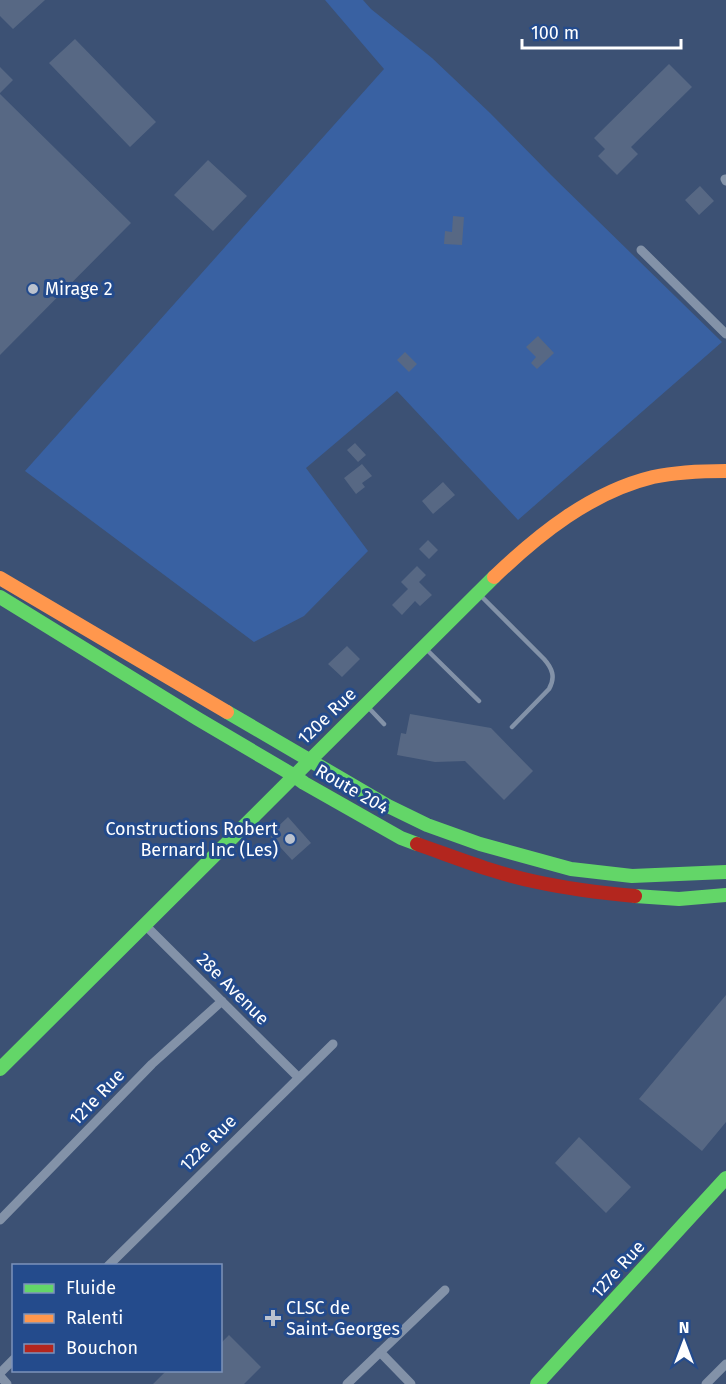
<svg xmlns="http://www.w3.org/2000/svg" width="726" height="1384" font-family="'Fira Sans',sans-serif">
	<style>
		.green { fill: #3961a2 }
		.building { fill: #576884 }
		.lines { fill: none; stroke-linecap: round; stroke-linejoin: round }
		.lane { stroke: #8392a8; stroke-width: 4.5 }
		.street { stroke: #8392a8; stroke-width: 9 }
		.fast { stroke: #63d668; stroke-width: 14 }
		.slow { stroke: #ff974d; stroke-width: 14 }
		.jam { stroke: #b3261e; stroke-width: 14 }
		.poi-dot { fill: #bbc2ce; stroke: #244b8c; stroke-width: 2 }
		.labels { text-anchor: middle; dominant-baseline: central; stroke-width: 6; stroke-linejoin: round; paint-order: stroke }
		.poi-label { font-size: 18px; fill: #fff; stroke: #244b8c; text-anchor: start }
		.street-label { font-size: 18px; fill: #fff; stroke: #244b8c }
	</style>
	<rect width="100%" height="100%" fill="#3c5174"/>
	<path class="green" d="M325,0H363L371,9L432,58L490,113L551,175L722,342L518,520L397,391L306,468L368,551L304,616L254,642L25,471L384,69Z"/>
	<path class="building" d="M0,0H45L13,29L0,16Z
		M75,39L156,122L130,147L49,63Z
		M669,64L692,87L631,147L638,154L617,175L598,156L605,149L594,138Z
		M0,67L13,80L0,93Z
		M0,94L131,223L0,355Z
		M208,160L247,196L213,231L174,195Z
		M700,186L714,201L699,215L685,200Z
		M453,216L464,217L462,245L444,244L445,231L452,232Z
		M538,336L554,353L537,369L531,363L536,357L526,347Z
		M405,352L417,364L409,372L397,360Z
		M355,443L366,455L358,462L347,450Z
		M362,464L372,476L362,483L365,487L356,494L344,478Z
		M443,482L455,495L433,514L422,501Z
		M428,540L438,550L429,559L419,549Z
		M417,566L426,575L419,582L432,595L420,606L415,601L402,615L392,605L408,589L401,582Z
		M347,646L360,659L342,677L328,664Z
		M410,714L491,728L533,771L504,800L465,761L435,762L397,755L401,733L406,734Z
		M288,817L311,843L292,860L269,835Z
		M726,995V1122L702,1151L639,1099Z
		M579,1137L631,1187L606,1213L555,1163Z
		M229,1335L261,1367L244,1384H153L166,1371H220V1344Z"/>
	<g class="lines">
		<path class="lane" d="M479,594L544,659C552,668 556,677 549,689L512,727
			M425,648L479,701
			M367,706L384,724"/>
		<path class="street" d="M725,179L726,181
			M641,250L726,334
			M145,925L298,1077
			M0,1220L152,1064L222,1001
			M108,1266L333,1044
			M380,1352L411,1384
			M0,1373L14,1359
			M0,1376L7,1384
			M347,1384L445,1290
			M706,1384L726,1364"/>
		<path class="fast" d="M0,597L198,719L293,775L304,783L401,838L417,844
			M227,712L388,806L427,825L480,844L571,869L632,876L726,872
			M635,896L679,899L726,895
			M0,1069L494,577
			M537,1384L726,1178"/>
		<path class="slow" d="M494,577C539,534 591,492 653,477C677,472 701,471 726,471
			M0,578L227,712"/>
		<path class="jam" d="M417,844C457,858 496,874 537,882C569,889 602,893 635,896"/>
	</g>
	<g class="poi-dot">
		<circle cx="33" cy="289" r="6"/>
		<circle cx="290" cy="839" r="6"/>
		<path d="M270 1309h6v6h6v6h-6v6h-6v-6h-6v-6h6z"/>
	</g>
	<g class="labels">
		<g class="poi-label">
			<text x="45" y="289">Mirage 2</text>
			<text x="278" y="829" text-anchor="end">Constructions Robert<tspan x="278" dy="21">Bernard Inc (Les)</tspan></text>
			<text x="286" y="1308">CLSC de<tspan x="286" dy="21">Saint-Georges</tspan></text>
		</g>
		<g class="street-label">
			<text transform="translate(327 716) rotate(-44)">120e Rue</text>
			<text transform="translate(352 789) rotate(30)">Route 204</text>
			<text transform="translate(233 989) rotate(45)">28e Avenue</text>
			<text transform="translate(97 1097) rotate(-46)">121e Rue</text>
			<text transform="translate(208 1143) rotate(-45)">122e Rue</text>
			<text transform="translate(618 1269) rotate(-48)">127e Rue</text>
		</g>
	</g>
	<rect x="12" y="1264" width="210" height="108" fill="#244b8c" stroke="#7c93ba" stroke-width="1.5"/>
	<rect x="24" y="1284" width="30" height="9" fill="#63d668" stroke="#7c93ba" stroke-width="1.5"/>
	<text x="66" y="1294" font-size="18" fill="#ffffff">Fluide</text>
	<rect x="24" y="1314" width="30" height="9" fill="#ff974d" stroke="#7c93ba" stroke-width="1.5"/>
	<text x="66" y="1324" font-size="18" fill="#ffffff">Ralenti</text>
	<rect x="24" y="1344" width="30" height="9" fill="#b3261e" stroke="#7c93ba" stroke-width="1.5"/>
	<text x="66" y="1354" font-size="18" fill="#ffffff">Bouchon</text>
	<g transform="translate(684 1342)" stroke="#244b8c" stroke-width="4.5" paint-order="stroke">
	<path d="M0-4.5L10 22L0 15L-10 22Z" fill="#ffffff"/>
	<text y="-9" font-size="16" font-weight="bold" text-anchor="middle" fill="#ffffff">N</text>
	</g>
	<path d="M522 39v9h159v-9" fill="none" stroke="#ffffff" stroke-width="3"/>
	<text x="531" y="39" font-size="18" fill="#ffffff" stroke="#244b8c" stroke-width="4.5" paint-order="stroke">100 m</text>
</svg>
